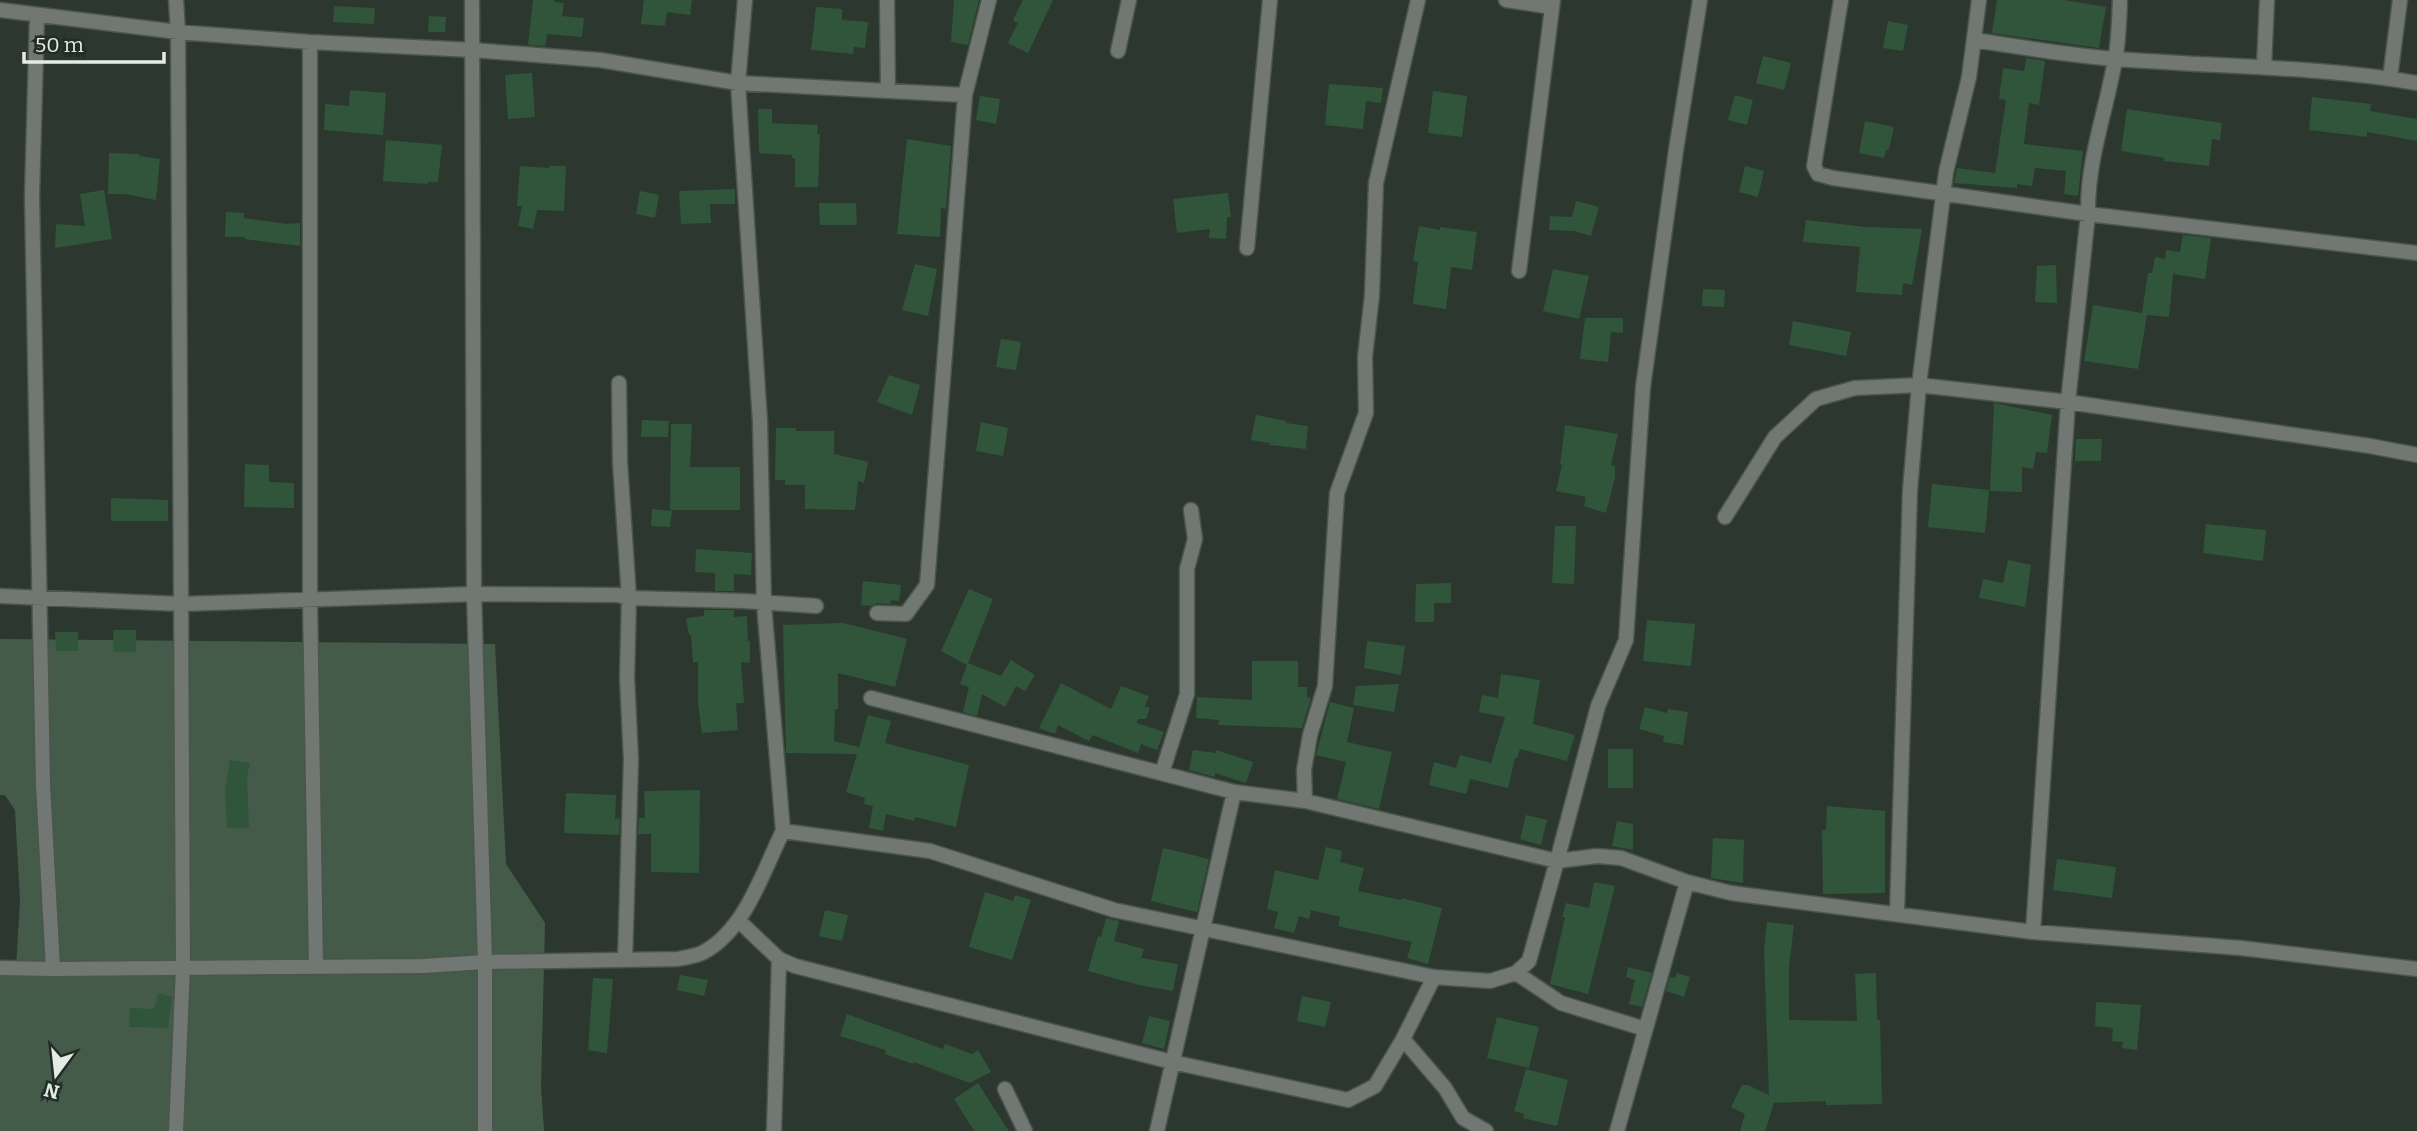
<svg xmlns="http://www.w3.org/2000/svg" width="2417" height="1131" font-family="Bitter,serif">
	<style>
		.green { fill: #455b4a }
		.building { fill: #30553a }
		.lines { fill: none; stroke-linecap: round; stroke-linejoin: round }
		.minor-casing { stroke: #4a554c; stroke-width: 17 }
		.tertiary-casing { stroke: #4a554c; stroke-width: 17 }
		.minor { stroke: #717772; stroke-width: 14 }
		.tertiary { stroke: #717772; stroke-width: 14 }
	</style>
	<rect width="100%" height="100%" fill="#2c382f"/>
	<path class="green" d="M0,639L495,644L506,864L545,923L541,1087L544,1131H0V967L16,968L20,901L15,810L5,795H0Z"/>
	<path class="building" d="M533,0H554V2L564,3L562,16L584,18L582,37L547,34L545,46L528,45Z
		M644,0H692L690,15L667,12L665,26L641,24Z
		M954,0H979L968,45L951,42Z
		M1023,0H1053L1028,53L1008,43L1018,23L1013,20Z
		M1997,0H2064L2106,7L2099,48L1992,33Z
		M334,6L375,8L374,24L333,22Z
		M816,7L842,9V20L868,22L865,48L854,47L853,54L811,50Z
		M429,16L446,17L445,32H428Z
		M1888,21L1908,25L1903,51L1883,48Z
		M1763,56L1791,63L1784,90L1756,83Z
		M2026,58L2045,61L2039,105L2029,103L2024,144L2083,151L2078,196L2064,194L2066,171L2035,168L2032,186L2017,184V188L1954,183L1957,168L1995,173L2006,100L1999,99L2003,68L2024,71Z
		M532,73L535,117L508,119L505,75Z
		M1329,84L1383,88L1381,103L1366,101L1363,129L1325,125Z
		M350,90L386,93L383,135L324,130L325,104L349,106Z
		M1433,91L1467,96L1462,137L1428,133Z
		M1735,95L1753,100L1747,125L1728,120Z
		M980,96L1000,99L996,124L976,120Z
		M2312,97L2371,104L2370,111L2417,119V141L2367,132V137L2309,130Z
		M758,109H772V123H766L818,125L817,134H820L818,187H795V158H792V155L759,153Z
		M2127,109L2222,123L2220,140L2212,139L2209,166L2164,161L2165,158L2121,151Z
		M1865,121L1894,127L1889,150H1886L1884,158L1859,153Z
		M907,139L951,146L946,209L941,208L940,237L897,234Z
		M386,140L442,145L438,182H428V184L383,181Z
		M109,153L139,154V156L160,159L156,200L125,194H108Z
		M520,166L549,168V166H566L564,211L537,210L533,229L518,226L522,206H517Z
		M1745,166L1764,171L1758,197L1739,192Z
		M735,189V204H710L711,223L681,224L679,191Z
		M104,190L112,239L55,248L56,224L85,226L80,194Z
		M640,191L659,195L655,218L636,214Z
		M1228,193L1231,217H1227L1226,239L1209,238L1210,229L1177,233L1173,199Z
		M1576,201L1599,207L1591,236L1574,231L1549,230L1550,216L1572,217Z
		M819,203H856L857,225H820Z
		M226,212L244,213V218L287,224L300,223V246L245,239V237H225Z
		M1806,220L1866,227L1922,229L1912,285L1903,283L1902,295L1856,292L1860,247L1803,242Z
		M1419,226L1440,230V227L1477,232L1472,270L1451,267L1446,309L1413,304L1418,262L1413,261Z
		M2183,235L2211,238L2205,279L2173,274L2169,317L2147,315L2138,369L2084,361L2093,305L2142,313L2148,273H2152L2155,257L2165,259L2166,250L2180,252Z
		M915,264L937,269L928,316L902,310Z
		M2056,265L2057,303L2035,302L2037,266Z
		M1553,269L1589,276L1579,319L1543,311Z
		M1703,289L1725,290L1724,307L1702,306Z
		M1585,318H1623V333L1611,332L1608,362L1580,359Z
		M1793,321L1851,332L1846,356L1789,345Z
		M1001,339L1021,342L1016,370L996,367Z
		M889,375L920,385L912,415L877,402Z
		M1994,403L2052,415L2047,453L2036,452L2033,469L2022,467V492L1990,491Z
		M1256,415L1286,421V423L1308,426L1306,449L1269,445L1270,443L1251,440Z
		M642,420L669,421L668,437H641Z
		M981,422L1008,428L1003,456L976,451Z
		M671,424H692L690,467H740V510H670Z
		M1565,425L1618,434L1611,465L1615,466V477L1606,513L1584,506L1586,497L1556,491L1562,465L1560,464Z
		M776,428H796V431H834V454L868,462L864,483L858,481L855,510L805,509V485H785V480H775Z
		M2076,439H2102L2101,461H2075Z
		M245,464L269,465V482L294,483V508L244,507Z
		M1932,484L1989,490L1985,533L1928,527Z
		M111,498L168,500V521H111Z
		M652,509L672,511L670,527L651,526Z
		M2206,524L2266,530L2263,561L2203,553Z
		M1555,526H1576L1574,584L1552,583Z
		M696,549L752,553L751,575L734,574V591H715V573L695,572Z
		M2008,560L2031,565L2025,607L1979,598L1983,579L2003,583Z
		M863,581L901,585L899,601L891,600L890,604L877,603L871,606L861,605Z
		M1451,583V603H1434V622H1415L1416,584Z
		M969,589L993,599L968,663L1001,676L1011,660L1035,675L1025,691L1016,686L1005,707L982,694L977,716L963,712L969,687L960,684L967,665L941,651Z
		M704,610H734V617L747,616L748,641H750V663L741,662L744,703H736L738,730L702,733L698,704V662H693L691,635H689L686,618L704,616Z
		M1647,620L1695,624L1691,666L1643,661Z
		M843,623L907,639L895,687L838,673V709H835L834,741L859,747L868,715L891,721L885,743L969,765L956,827L915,817L914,821L886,814L883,831L869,828L873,806L864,804L865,798L846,792L857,754L786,753L783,625Z
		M113,630H136V652H114Z
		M55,632H78V651H56Z
		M1367,641L1405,646L1401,675L1364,668Z
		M1252,661H1298V687H1307V697L1311,698L1302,728L1218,725L1219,720L1196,718L1197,697L1252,700Z
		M1501,674L1540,680L1533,724L1575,735L1567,761L1520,749L1517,758H1515L1508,788L1470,779L1466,794L1429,785L1434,762L1456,768L1460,755L1491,763L1505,717L1479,712L1482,695L1498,698Z
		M1061,683L1111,709L1121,686L1149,696L1145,706L1150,708L1146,719H1138L1137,723L1164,732L1157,750L1141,744L1138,753L1093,735L1089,741L1058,725L1055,734L1039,728Z
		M1399,684L1394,712L1353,705L1356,686Z
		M1330,702L1354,708L1347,742L1392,752L1379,809L1337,799L1346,762L1316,755Z
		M1645,707L1667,713L1668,709L1688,712L1683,745L1663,742L1664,736L1639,729Z
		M1608,749H1633V788H1608Z
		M1193,750L1216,753V750L1253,762L1246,783L1215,773V777L1189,770Z
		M230,760L250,763L247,777L249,828H227L225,789Z
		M700,790L699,873L651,872V834H638L639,818H645L644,791Z
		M566,793L616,795L615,819L620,818L619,835L564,833Z
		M1827,806L1885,811V893L1823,894L1822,830H1826Z
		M1526,815L1547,820L1541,845L1520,839Z
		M1617,821L1633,824V850L1612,846Z
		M1713,838L1744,840L1743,883L1711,878Z
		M1326,847L1342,851L1340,862L1364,868L1358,891L1401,900L1402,898L1442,908L1428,964L1407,958L1412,942L1338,926L1340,917L1311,910L1309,919L1299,916L1294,933L1274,928L1278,912L1267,909L1275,870L1318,880Z
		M1163,848L1209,859L1197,912L1151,901Z
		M2057,859L2116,867L2112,898L2053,890Z
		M1594,882L1615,886L1588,994L1550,984L1565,917H1562L1566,903L1589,908Z
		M985,892L1013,901L1015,895L1031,900L1012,960L969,947Z
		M825,910L848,915L842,941L819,936Z
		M1106,918L1119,921L1114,941L1144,949L1141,958L1178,964L1173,991L1139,985L1088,971L1098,936L1101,937Z
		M1767,922L1794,925L1789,967V1020L1857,1021L1855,974L1876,973L1877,1020H1880L1882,1104L1826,1105V1101L1774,1103L1765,1131H1740L1745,1114L1731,1107L1742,1085H1748L1769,1095L1764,950Z
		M1628,967L1652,973L1642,1007L1629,1004L1635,980L1626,977Z
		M1677,973L1690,977L1684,997L1666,991L1670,977L1675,978Z
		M680,975L708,980L704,996L677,990Z
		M593,978L613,979L607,1053L588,1050Z
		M158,993L172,997L168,1028L129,1027L130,1008L154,1009Z
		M1302,996L1331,1002L1325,1027L1297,1021Z
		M2096,1002L2141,1005L2137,1050L2122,1048L2123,1042L2112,1041L2113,1028L2095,1026Z
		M847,1014L943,1049L945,1044L972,1054L978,1050L991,1072L970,1083L914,1062L913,1064L885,1054L886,1050L840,1036Z
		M1149,1016L1170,1021L1164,1049L1142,1043Z
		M1497,1017L1539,1027L1529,1068L1487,1058Z
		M1526,1069L1568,1080L1557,1126L1523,1118L1524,1114L1514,1111Z
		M978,1083L993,1107L1009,1131H975L969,1123L954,1099Z"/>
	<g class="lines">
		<g class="minor-casing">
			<path id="minor" d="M176,0L178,32L183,968L176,1131
				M745,0L738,83L760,422L764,604L783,831
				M887,0L888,91
				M1418,0L1376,183L1372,295L1365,357L1366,413L1337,493L1325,686L1310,735L1304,770L1305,801L1557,861L1598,706L1626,640L1643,387L1676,150L1700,0
				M1506,0L1552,7
				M1841,0L1814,166L1818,174L1833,178L2088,214L2417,253
				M0,10L178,32L310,42L473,50L600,60L738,83L965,95
				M37,15L32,196L43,785L53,969L423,966L485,962L678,959C687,957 697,956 704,952C746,929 763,871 783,831L930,851L1114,910L1434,977L1490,981L1516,973L1529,961L1557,861L1597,856L1621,858L1687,882L1731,893L2033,932L2241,948L2417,969
				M1974,40C2022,47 2070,56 2118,59C2217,67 2318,66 2417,83
				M310,42V600L316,967
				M1118,51L1129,0
				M2264,67L2267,0
				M2390,78L2400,0
				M1247,248L1270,0
				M1519,271L1553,0
				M619,383L620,462L629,598L627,677L631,760L625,960
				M1725,517L1775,437L1816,399L1855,388L1919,385L2068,402L2370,446L2417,455
				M0,596L181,604L474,594L618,595L629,598L744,601L816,606
				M877,613L906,614L927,585L965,95L989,0
				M871,698L1234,792L1305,801
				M1162,773L1187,694V569L1195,539L1191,510
				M1897,913L1910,490L1919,385L1946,172L1969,77L1979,0
				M739,921L779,959L795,966L1172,1062L1348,1100L1375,1086L1403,1039L1434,977
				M2033,932L2068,402L2088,214C2087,160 2106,112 2115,60C2119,40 2119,20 2120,0
				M0,968L53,969
				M1516,973L1561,1003L1645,1029
				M1403,1039L1445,1088L1463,1118L1486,1131
				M1005,1089L1025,1131
				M774,1131L779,959
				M1157,1131L1234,792
				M1617,1131L1687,882"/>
		</g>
		<g class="tertiary-casing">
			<path id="tertiary" d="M472,0L474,594L485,962V1131"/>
		</g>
		<use href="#minor" class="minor"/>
		<use href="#tertiary" class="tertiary"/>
	</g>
	<g transform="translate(56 1075) rotate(195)" stroke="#222e25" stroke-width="5" paint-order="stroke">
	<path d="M0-5L12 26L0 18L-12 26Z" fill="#e5ece6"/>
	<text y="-10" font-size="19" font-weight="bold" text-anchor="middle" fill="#e5ece6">N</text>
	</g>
	<path d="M24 52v10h140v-10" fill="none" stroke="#e5ece6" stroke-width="3.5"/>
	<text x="35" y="52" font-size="21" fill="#e5ece6" stroke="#222e25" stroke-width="5" paint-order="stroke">50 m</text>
</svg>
